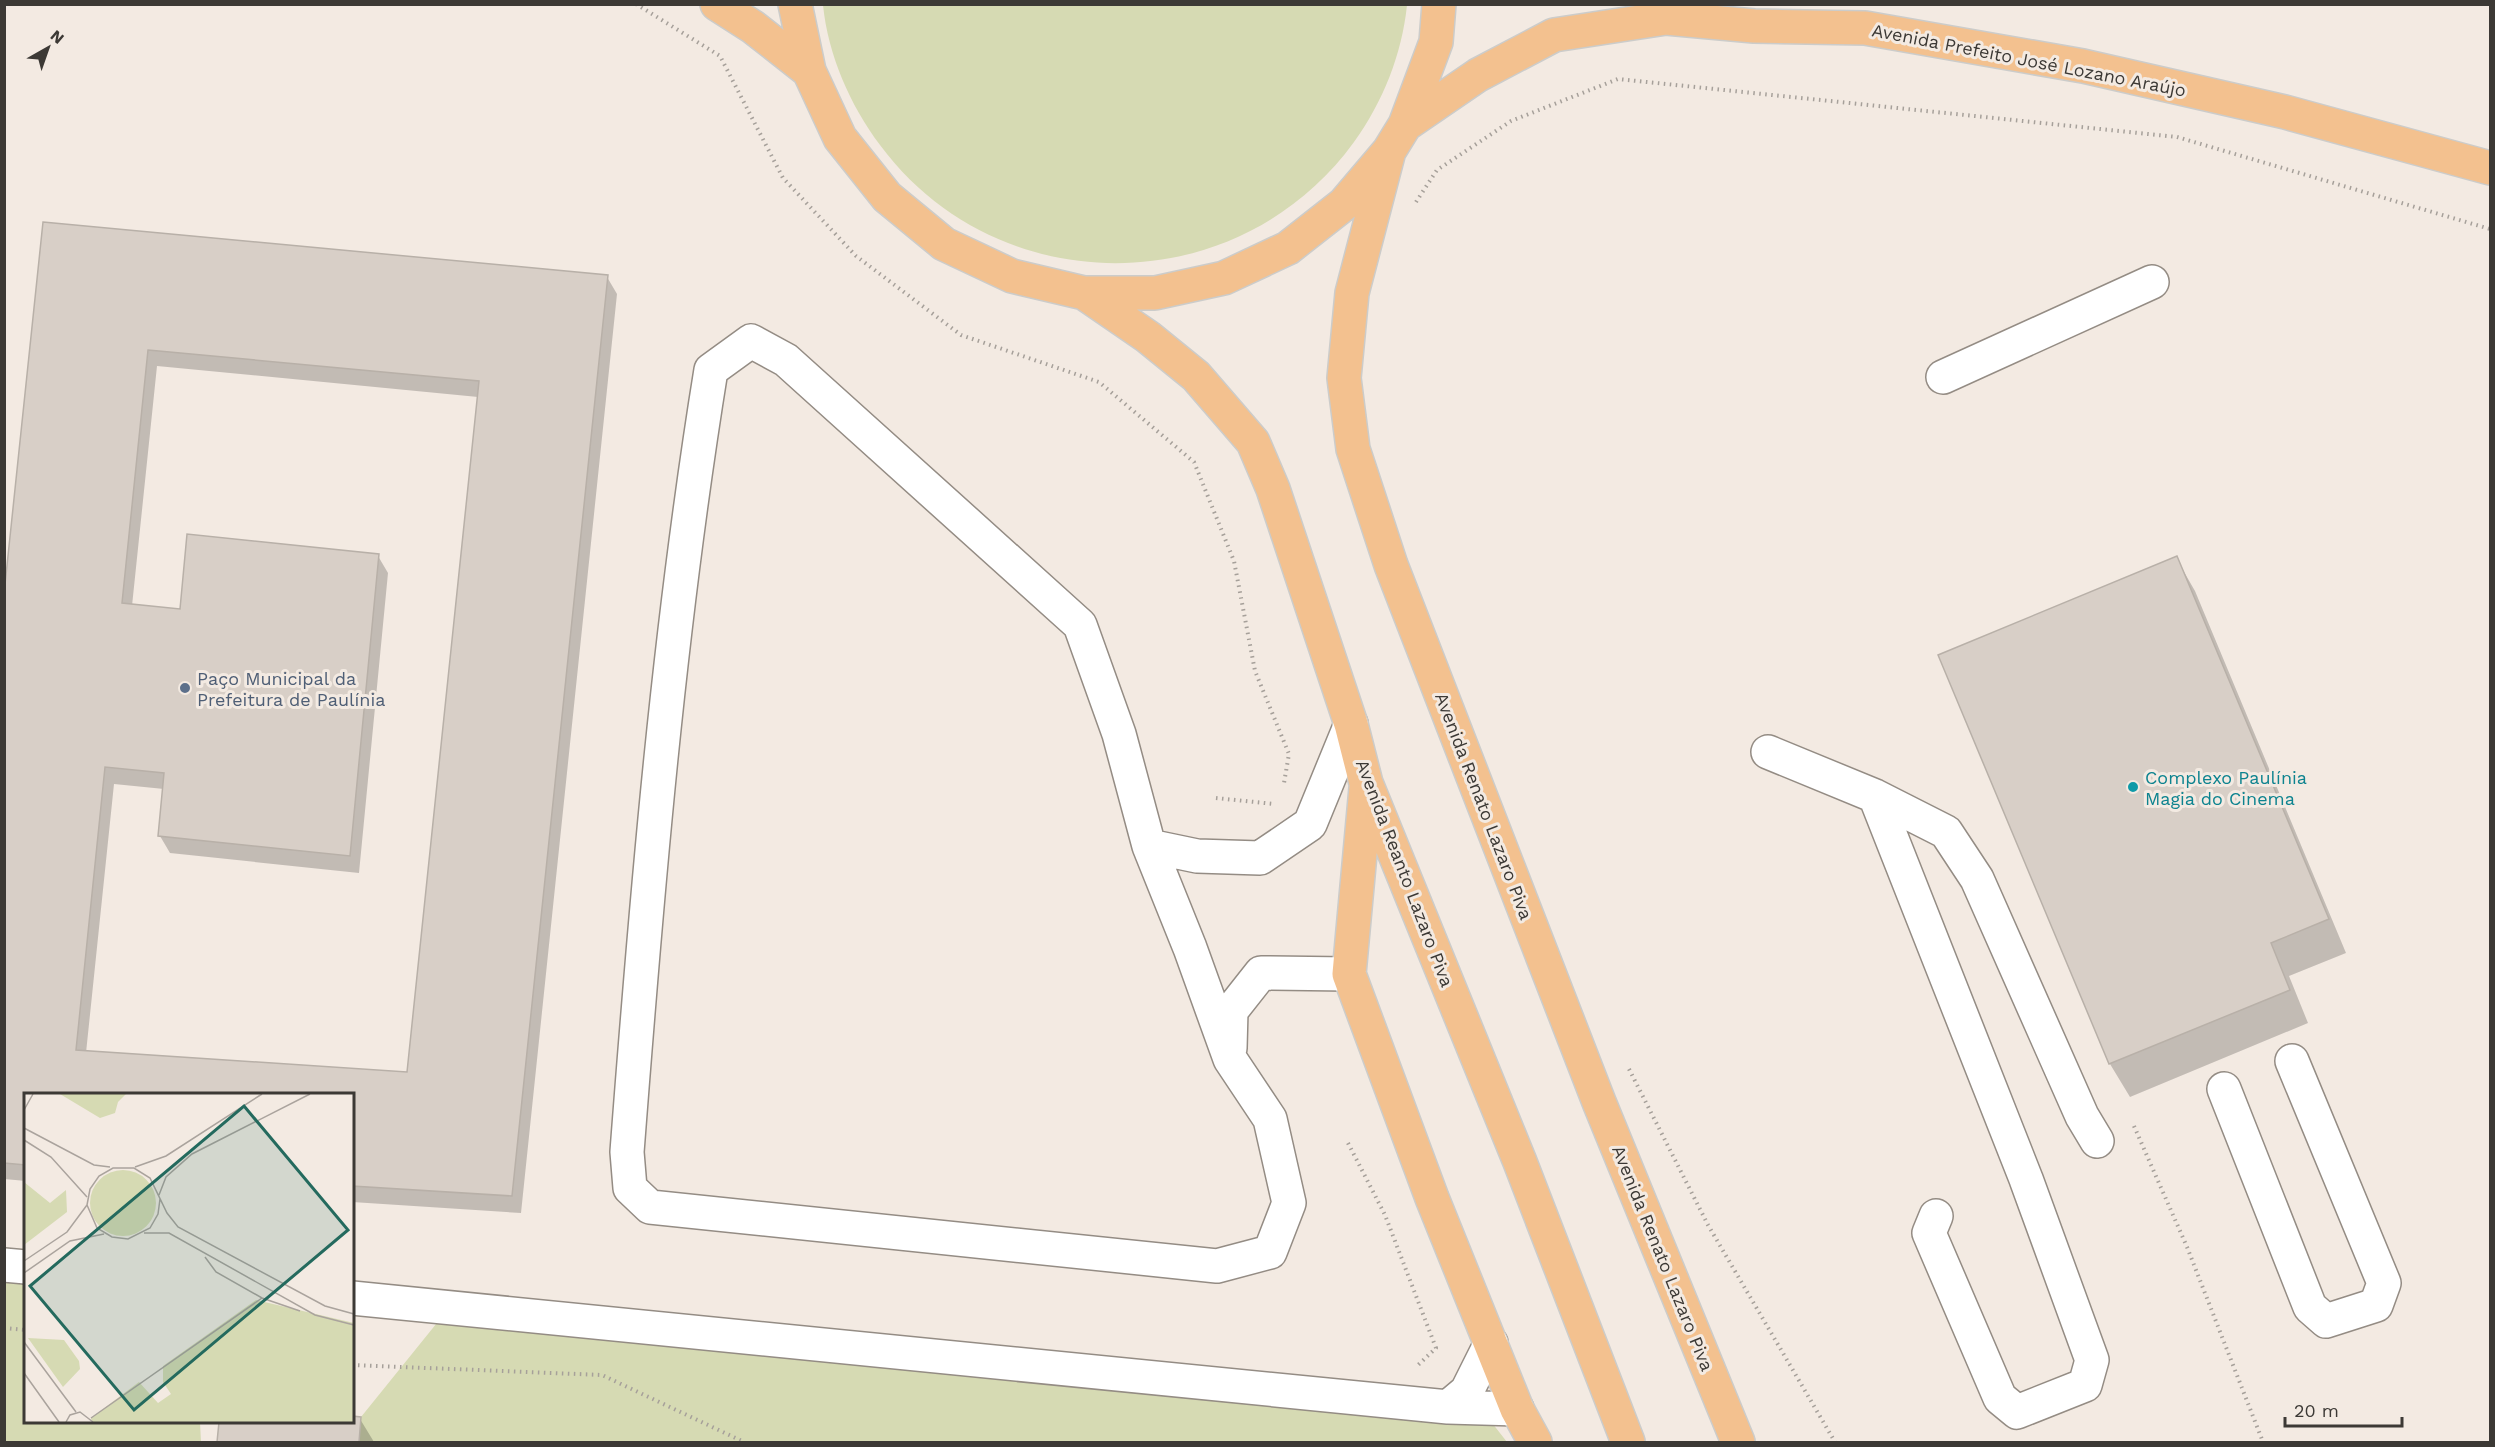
<svg xmlns="http://www.w3.org/2000/svg" width="2495" height="1447" font-family="'Work Sans',sans-serif">
	<style>
		.green { fill: #d6dab3 }
		.shadow { fill: #0003; fill-rule: evenodd }
		.building { fill: #d8cfc7; stroke: #b8b0a8; stroke-width: 1.5; fill-rule: evenodd }
		.lines { fill: none; stroke-linecap: round; stroke-linejoin: round }
		.minor-casing { stroke: #948c84; stroke-width: 36 }
		.major-casing { stroke: #ccccca; stroke-width: 36 }
		.path { stroke: #a6a09a; stroke-width: 4; stroke-dasharray: 1.5 4.5; stroke-linecap: butt }
		.minor { stroke: #fff; stroke-width: 33 }
		.major { stroke: #f3c18f; stroke-width: 33 }
		.service-dot { fill: #5c6f8a; stroke: #f3eae2; stroke-width: 2 }
		.culture-dot { fill: #0f9aa8; stroke: #f3eae2; stroke-width: 2 }
		.labels { text-anchor: middle; dominant-baseline: central; stroke-width: 6; stroke-linejoin: round; paint-order: stroke }
		.street-label { font-size: 18px; fill: #3c3935; stroke: #f3eae2 }
		.service-label { font-size: 18px; fill: #4e5e75; stroke: #f3eae2; text-anchor: start }
		.culture-label { font-size: 18px; fill: #0d838f; stroke: #f3eae2; text-anchor: start }
		.inset-road { fill: none; stroke: #aaa39d; stroke-width: 1.5 }
		.view { fill: #246a5e; fill-opacity: 0.15; stroke: #246a5e; stroke-width: 3 }
		.inset-edge { fill: none; stroke: #3c3935; stroke-width: 3 }
	</style>
	<rect width="100%" height="100%" fill="#f3eae2"/>
	<path class="green" d="M823,5V4L1407,5C1402,54 1383,102 1354,142C1238,302 998,304 880,145C850,105 828,55 823,5Z
		M4,1272L25,1273L26,1422H200L201,1442H5Z
		M449,1308L929,1355L1467,1391L1507,1442H359L361,1417Z"/>
	<path class="shadow" d="M44,224L607,277L617,294L521,1213L352,1202V1094H26V1181L4,1179V609ZM157,366L478,397L408,1074L86,1053L114,784L164,789L160,836L170,853L359,873L388,573L378,556L181,611L132,606Z
		M2176,558L2195,591L2346,953L2289,976L2308,1023L2130,1097L2110,1064L1940,656Z
		M360,1419L374,1442H218L221,1422H352Z"/>
	<path class="building" d="M43,222L608,275L512,1196L352,1186V1094H26V1165L4,1163V594ZM148,350L479,381L407,1072L76,1050L105,767L164,773L158,836L350,856L379,554L187,534L180,609L122,603Z
		M2177,556L2329,919L2271,943L2290,990L2109,1064L1938,655Z
		M352,1416L361,1417L359,1442H217L219,1422H352Z"/>
	<g class="lines">
		<g class="minor-casing">
			<path id="minor" d="M1943,377L2152,282
				M1768,752L1875,796L1946,832L1977,879L2082,1116L2097,1141
				M1875,796L2026,1179L2092,1360L2085,1385L2017,1412L2000,1398L1929,1233L1936,1216
				M1149,846L1190,948L1230,1059L1270,1119L1289,1203L1270,1252L1217,1266L650,1207L630,1188L627,1152C647,891 669,629 711,370L751,341L786,360L1080,625L1119,734L1149,846L1197,856L1260,858L1310,824L1351,724
				M1230,1048L1231,1011L1261,973L1349,974
				M2224,1089L2310,1307L2326,1321L2376,1305L2384,1283L2292,1061
				M4,1265L26,1267
				M352,1298L1448,1407L1517,1409
				M1448,1407L1467,1391L1491,1343"/>
		</g>
		<g class="major-casing">
			<path id="major" d="M717,4L753,27L809,71
				M795,4L809,71L840,138L887,197L944,244L1012,276L1084,293H1155L1224,278L1288,248L1344,204L1389,151L1405,125L1436,42L1439,4
				M1405,125L1478,75L1554,35L1666,18L1754,26L1865,28L2083,66L2285,112L2490,168
				M1389,151L1352,293L1344,378L1353,449L1391,565L1599,1102L1738,1442
				M1084,293L1148,337L1196,376L1253,442L1273,489L1351,724L1366,783L1520,1162L1628,1442
				M1366,788L1349,974L1432,1198L1517,1409L1535,1442"/>
		</g>
		<path class="path" d="M636,4L720,56L783,178L856,256L961,335L1099,382L1194,462L1234,561L1255,671L1289,754L1284,783
			M1416,202L1437,170L1511,121L1618,79L2177,137L2490,229
			M1216,798L1274,804
			M1629,1069L1708,1225L1835,1442
			M2134,1126L2187,1247L2263,1442
			M1348,1143L1385,1215L1436,1348L1417,1366
			M4,1328L26,1330
			M352,1365L602,1375L744,1442"/>
		<use href="#minor" class="minor"/>
		<use href="#major" class="major"/>
	</g>
	<circle class="service-dot" cx="185" cy="688" r="6"/>
	<circle class="culture-dot" cx="2133" cy="787" r="6"/>
	<g class="labels">
		<g class="street-label">
			<text transform="translate(2029 60) rotate(11)">Avenida Prefeito José Lozano Araújo</text>
			<text transform="translate(1484 806) rotate(69)">Avenida Renato Lazaro Piva</text>
			<text transform="translate(1405 873) rotate(69)">Avenida Reanto Lazaro Piva</text>
			<text transform="translate(1663 1258) rotate(68)">Avenida Renato Lazaro Piva</text>
		</g>
		<g class="service-label">
			<text x="197" y="678">Paço Municipal da<tspan x="197" dy="21">Prefeitura de Paulínia</tspan></text>
		</g>
		<g class="culture-label">
			<text x="2145" y="777">Complexo Paulínia<tspan x="2145" dy="21">Magia do Cinema</tspan></text>
		</g>
	</g>
	<g transform="translate(24 1093)">
		<rect width="330" height="330" fill="#f3eae2"/>
		<path d="M36,1H102L94,9L91,20L76,25ZM66 110a33 33 0 1 1 66 0a33 33 0 1 1-66 0ZM0,89L26,110L42,97L43,119L0,152ZM232,207L330,230V329H68L67,325L115,289L134,310L147,301L139,289V273ZM4,245L40,247L55,268L56,276L39,294Z" fill="#d6dab3"/>
		<path class="inset-road" d="M0,17L9,1M0,35L70,72L86,74M0,47L27,64L63,104M111,74L142,63L238,1M135,102L142,84L168,61L286,1M136,106L134,121L126,135L104,146L88,144L73,135L63,112L66,96L75,83L89,75H110L126,85L143,120L154,134L301,213L330,221M120,140H145L291,222L330,232M181,164L192,179L238,205L276,218M0,168L43,139L63,112M0,180L46,148L80,141M0,249L52,319M0,280L35,329M67,325L238,205M42,329L46,322L56,319L69,329"/>
		<path class="view" d="M220,13L324,137L110,317L6,193Z"/>
		<rect width="330" height="330" class="inset-edge"/>
	</g>
	<rect width="2495" height="1447" fill="none" stroke="#3c3935" stroke-width="12"/>
	<g transform="translate(48 48) rotate(40)" stroke="#f3eae2" stroke-width="4.5" paint-order="stroke">
	<path d="M0-4.5L10 22L0 15L-10 22Z" fill="#3c3935"/>
	<text y="-9" font-size="16" font-weight="bold" text-anchor="middle" fill="#3c3935">N</text>
	</g>
	<path d="M2285 1417v9h117v-9" fill="none" stroke="#3c3935" stroke-width="3"/>
	<text x="2294" y="1417" font-size="18" fill="#3c3935" stroke="#f3eae2" stroke-width="4.5" paint-order="stroke">20 m</text>
</svg>
